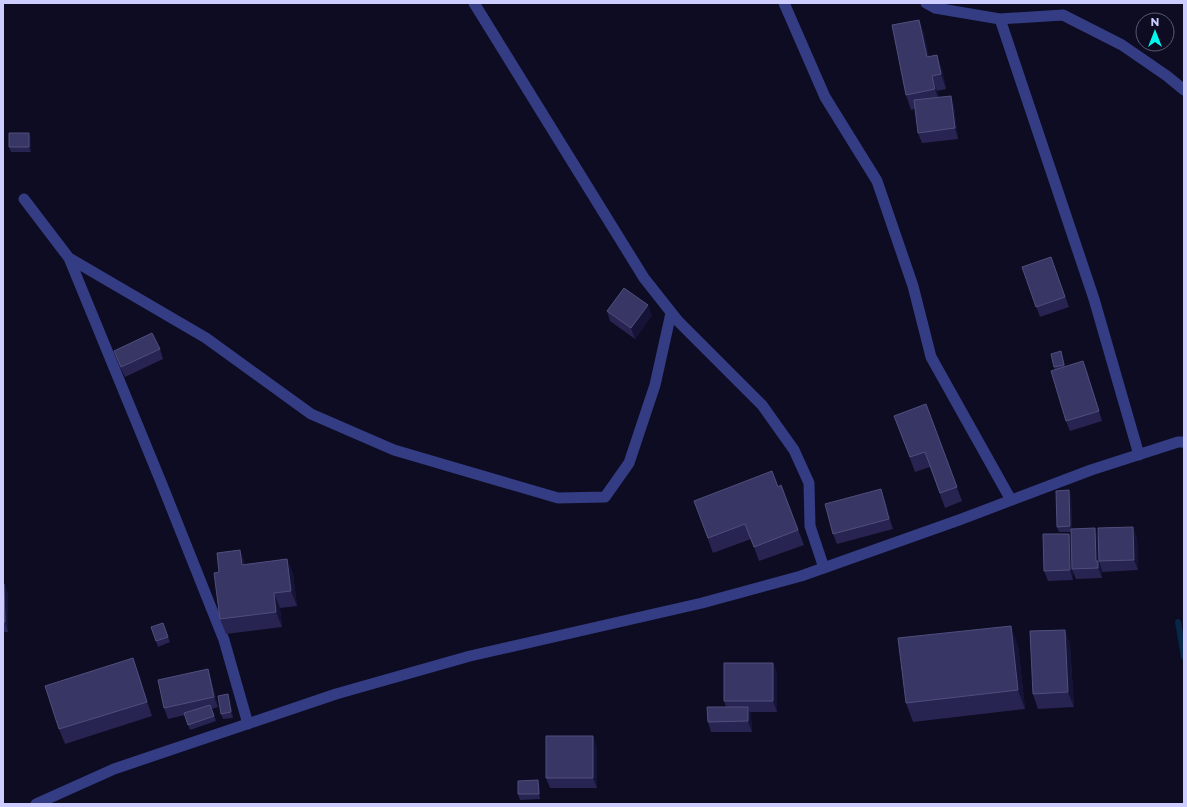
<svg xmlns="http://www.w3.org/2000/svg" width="1187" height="807" font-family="Montserrat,sans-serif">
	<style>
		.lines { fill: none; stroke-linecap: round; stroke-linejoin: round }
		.stream { stroke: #082645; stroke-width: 6 }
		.minor { stroke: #343c84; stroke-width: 11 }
		.wall { fill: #272451 }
		.shaded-wall { fill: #151336 }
		.building { fill: #383664; stroke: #504e7c }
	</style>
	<rect width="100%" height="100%" fill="#0d0c22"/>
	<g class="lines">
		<path class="stream" d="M1178,622L1184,657"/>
		<path class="minor" d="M474,3L644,278L678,321L762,405L794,450L809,483L810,526L824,568
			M784,3L825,97L877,181L913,286L931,357L1011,500
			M926,3L935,8L1000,19L1063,15L1122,45L1167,76L1184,90
			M1000,19L1094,299L1139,455
			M24,199L69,258L161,482L224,640L248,724
			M69,258L206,338L311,414L394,450L558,498L605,497L629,463L655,385L671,313
			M36,804L114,769L336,694L470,656L702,603L801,576L959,520L1091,470L1178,442H1184"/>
	</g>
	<path class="wall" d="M919,20L924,34L929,57L937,55L942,70L946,89L937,91L939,97L951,96L954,106L958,139L922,143L918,133L915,109L911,110L906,95Z
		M31,138V152H11L9,147Z
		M1051,257L1069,307L1040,317L1022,267Z
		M607,311L652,315L635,339L610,321Z
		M160,349L163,359L125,377L117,361L114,351Z
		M1061,351L1065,366L1087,371L1102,421L1070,431L1066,421L1054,367Z
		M926,404L962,501L945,508L930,467L915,472L894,416Z
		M781,485L804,545L759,561L751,539L713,553L694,501L778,487Z
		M1071,495L1072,529L1098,536L1137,537L1138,570L1102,572L1100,564L1102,571V578L1076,579L1073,572V580L1048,581L1044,571L1069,534L1071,539V532H1059L1057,527Z
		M885,500L893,529L837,544L833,534Z
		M240,550L245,564L287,559L293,574L297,606L280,608L282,627L226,634L220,619L219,572Z
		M3,584H4L8,594V632H3Z
		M163,623L170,642L158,647L151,627Z
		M1065,630L1070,645L1074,707L1038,709L1033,694Z
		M1018,645L1025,709L913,722L906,703Z
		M133,658L152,716L65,744L59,729Z
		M773,663L777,673V712H750L751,717L752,732H711L708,722L726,707L724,701Z
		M208,669L211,679L218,707L212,709L216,721L190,730L185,715L168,719L164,708Z
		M230,700L233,718L223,719L221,714Z
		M597,747V788H550L546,778Z
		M540,786V799L520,800L518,794Z"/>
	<path class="shaded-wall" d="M919,20L924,34L932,72L927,57Z
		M937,55L942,70L946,89L941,74Z
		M932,76L937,91L940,104L935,89Z
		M951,96L954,106L958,139L955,128Z
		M29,133L31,138V152L29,147Z
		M648,305L652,315L635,339L631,328Z
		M1083,361L1087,371L1102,421L1099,411Z
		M881,489L885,500L893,529L889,519Z
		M1069,490L1071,495L1072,532L1070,526Z
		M1133,527L1137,537L1138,570L1134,560Z
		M1095,528L1099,539V561L1102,571V578L1096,561Z
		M1069,534L1073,544L1072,569L1073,572V580L1070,570Z
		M240,550L245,565H242Z
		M287,559L293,574L297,606L291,591Z
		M4,584L8,594V632L5,622Z
		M274,593L280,608L282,627L276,612Z
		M1011,626L1018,645L1025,709L1018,690Z
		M1065,630L1070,645L1074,707L1068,692Z
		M133,658L139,673L152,716L147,702Z
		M773,663L777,673V712L773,701Z
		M208,669L211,679L218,707L214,697Z
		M228,694L230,700L233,718L231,712Z
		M748,707L751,717L752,732L748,721Z
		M593,736L597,747V788L593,778Z
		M538,780L540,786V799L539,794Z"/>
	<path class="building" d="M919,20L927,57L937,55L941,74L932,76L935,89L906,95L892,25Z
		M951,96L955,128L918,133L914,100Z
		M9,133H29V147H9Z
		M1051,257L1065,297L1036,307L1022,267Z
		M624,288L648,305L631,328L607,311Z
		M152,333L160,349L121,367L114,351Z
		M1061,351L1064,365L1054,367L1051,354Z
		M1083,361L1099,411L1066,421L1051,371Z
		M926,404L957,487L940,493L925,452L910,457L894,416Z
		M772,471L778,487L781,485L798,530L754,547L745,524L708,538L694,501Z
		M881,489L889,519L833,534L825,504Z
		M1069,490L1070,526L1057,527L1056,491Z
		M1133,527L1134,560L1099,561L1098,528Z
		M1095,528L1096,561H1098V568L1072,569L1071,529Z
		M1043,534H1069L1070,570L1044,571Z
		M240,550L242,565L287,559L291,591L274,593L276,612L220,619L214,573L219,572L217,553Z
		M3,584H4L5,622H3Z
		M163,623L168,637L156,641L151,627Z
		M1011,626L1018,690L906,703L898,638Z
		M1065,630L1068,692L1033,694L1030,631Z
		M133,658L147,702L59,729L45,686Z
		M724,663H773V701H724Z
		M208,669L214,697L164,708L158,680Z
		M228,694L231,712L221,714L218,696Z
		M210,705L214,716L188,725L184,713Z
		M707,707H748V721L708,722Z
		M546,736H593V778H546Z
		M538,780L539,794H518V781Z"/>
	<rect width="1187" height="807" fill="none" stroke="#cdceff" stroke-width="8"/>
	<g transform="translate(1155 32)"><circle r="19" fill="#0d0c22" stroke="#5a5a7a"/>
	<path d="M0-3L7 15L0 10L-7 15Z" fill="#00f8ef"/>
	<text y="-6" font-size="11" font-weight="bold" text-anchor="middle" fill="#cdceff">N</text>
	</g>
</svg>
